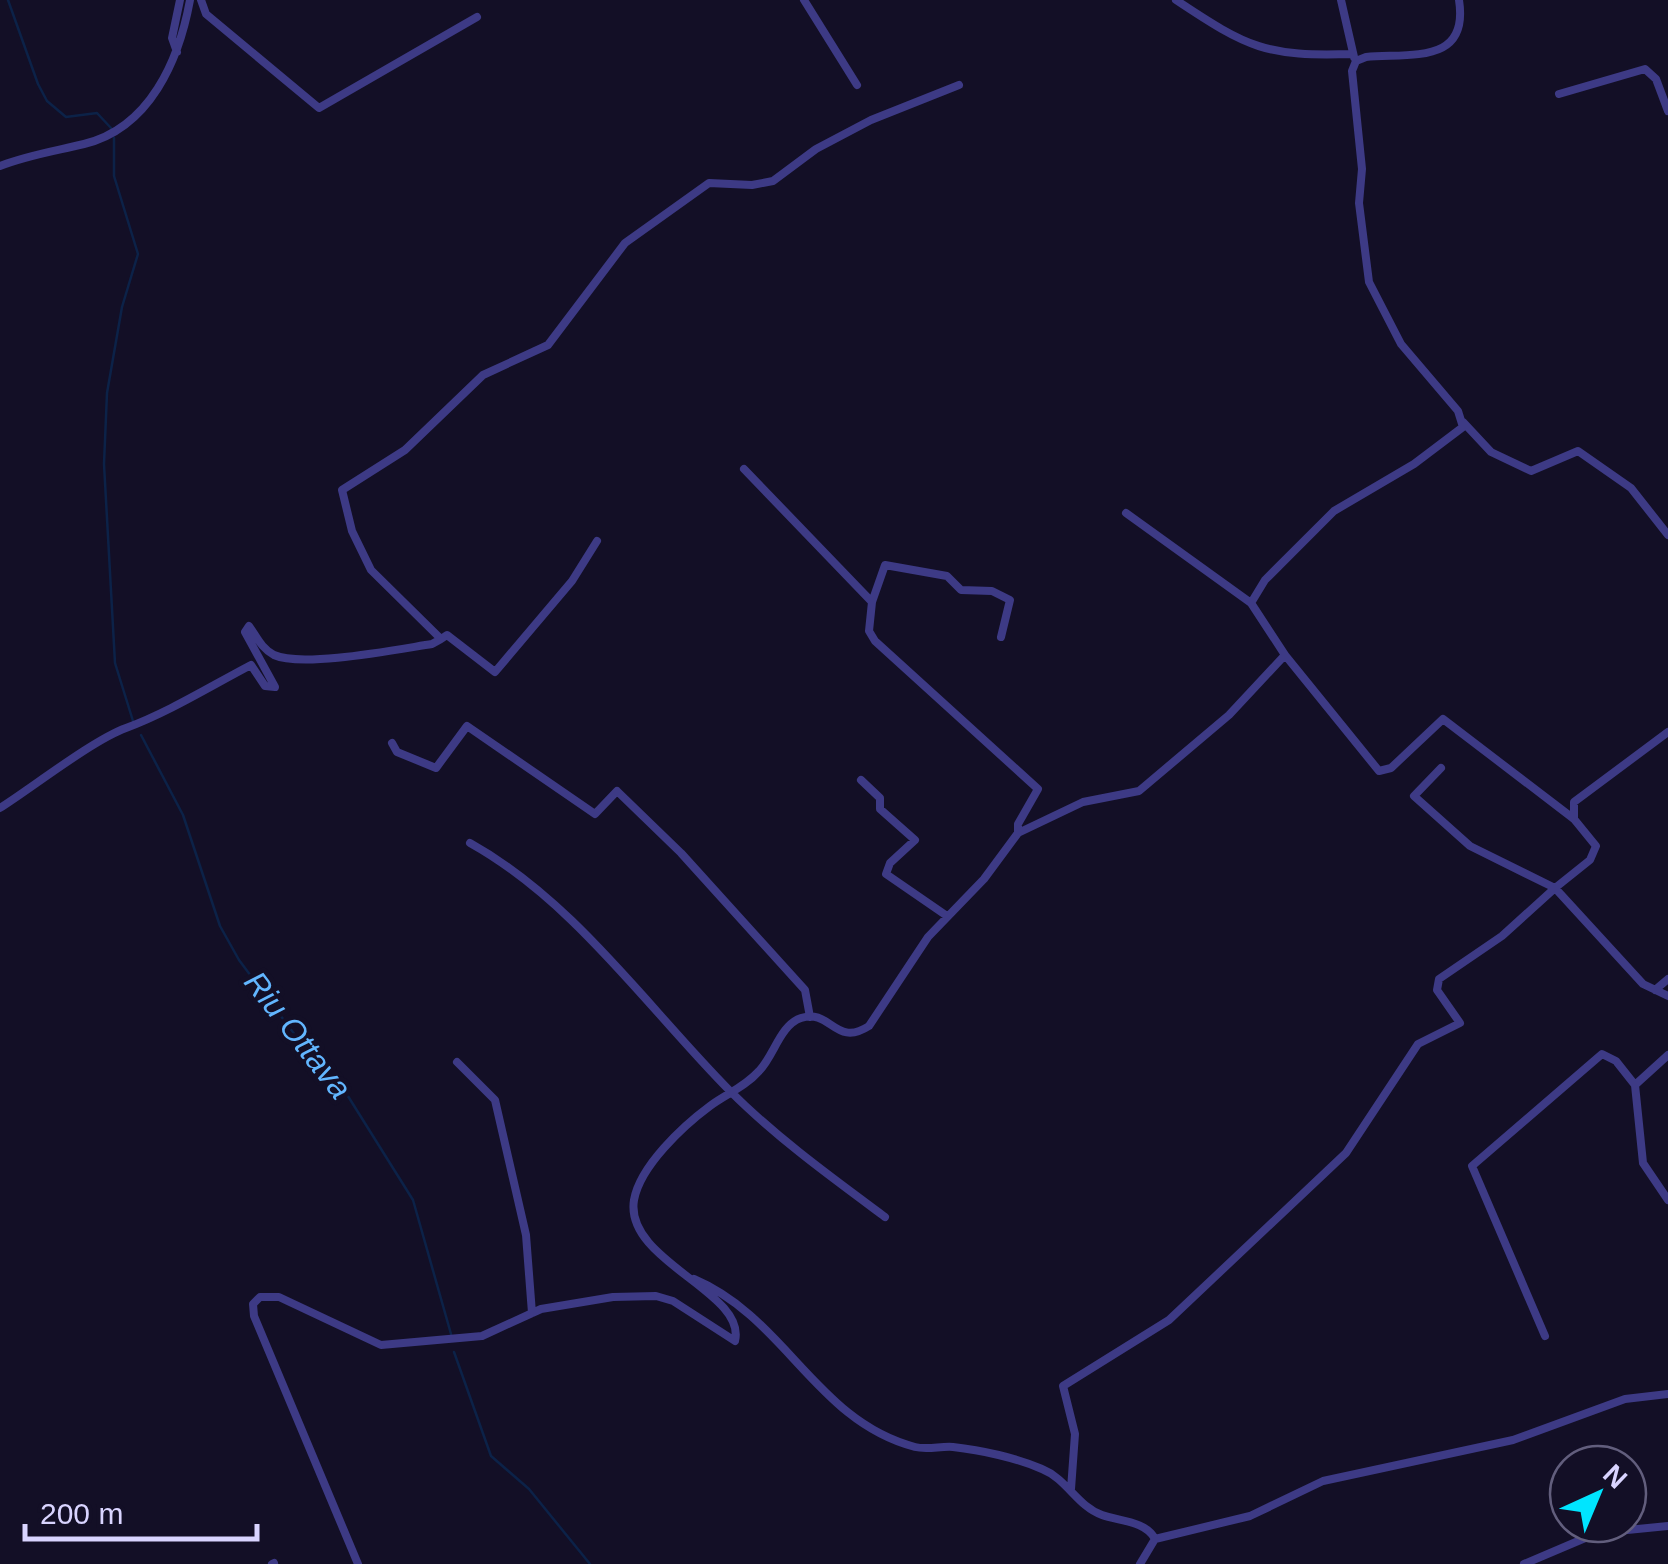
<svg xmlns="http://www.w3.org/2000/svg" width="1668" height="1564" font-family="Arial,sans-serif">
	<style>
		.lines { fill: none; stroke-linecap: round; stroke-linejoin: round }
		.stream { stroke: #0c2248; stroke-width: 2.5 }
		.minor { stroke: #3d3a85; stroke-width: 8 }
		.labels { text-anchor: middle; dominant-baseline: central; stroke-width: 10; stroke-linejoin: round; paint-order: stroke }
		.water-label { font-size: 32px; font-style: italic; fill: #62b6ff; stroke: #130f26 }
	</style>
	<rect width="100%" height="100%" fill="#130f26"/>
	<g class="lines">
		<path class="stream" d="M8,0L38,84L47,101L66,117L97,113L111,128
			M114,138V176L138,254L122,307L107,393L104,464L115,663L133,721
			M141,735L183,815L220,926L239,960L304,1047L341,1085L413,1200L451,1334
			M454,1352L491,1456L529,1489L590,1564"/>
		<path class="minor" d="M201,0L206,14L319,108L477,17
			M804,0L857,85
			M1176,0C1248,48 1266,57 1353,54
			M1341,0L1354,57
			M177,52L172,38L180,0
			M1559,94L1645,69L1656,79L1668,111
			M0,166C28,155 55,151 84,144C150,128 179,60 190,0
			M1463,422L1491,452L1531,471L1578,451L1631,488L1668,535
			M744,469L872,602L869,631L875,641L1038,789L1018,824V833
			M1126,513L1251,603
			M872,602L885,565L947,576L961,590L992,591L1010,600L1001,637
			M441,639L447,635L495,672L572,581L597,541
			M1285,655L1379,771L1391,768L1443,719L1574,819
			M1668,732L1574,802V819L1596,846L1590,860L1555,888L1643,984L1668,996
			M392,743L397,752L436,768L467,726L595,814L617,791L681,853L805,990L810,1017
			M861,780L880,798V809L915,840L890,863L886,874L947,916
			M0,808C33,787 93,740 126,728C169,712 209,687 251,665L265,686L275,687L245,632L249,626C257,637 261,648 274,655C302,668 399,649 432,644L441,639L371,570L352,531L342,490L405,450L483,375L548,345L625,243L709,183L752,185L773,181L816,149L871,120L959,85
			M470,843C574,901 647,1007 730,1091C777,1138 831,1177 885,1217
			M1655,990L1668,979
			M1668,1055L1635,1085L1643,1163L1668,1200
			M457,1062L495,1100L526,1235L532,1313
			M694,1279C786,1318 816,1421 915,1447C927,1450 941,1446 953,1447C981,1450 1017,1458 1042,1469C1067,1479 1077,1506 1102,1515C1119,1521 1146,1521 1155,1539
			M1545,1336L1472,1166L1602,1054L1616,1061L1635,1085
			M1071,1489L1075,1434L1063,1386L1169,1320L1346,1153L1418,1044L1460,1023L1437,990L1439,979L1502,936L1555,888L1470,846L1414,796L1441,768
			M1155,1539L1250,1516L1323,1481L1513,1440L1625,1399L1668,1394
			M272,1564L274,1563
			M358,1564L254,1316L253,1304L260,1297H279L381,1345L482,1336L541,1309L613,1297L656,1296L673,1301L735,1341C747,1292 624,1261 634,1200C640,1166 683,1126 710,1106C726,1094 745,1087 759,1071C774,1056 780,1025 801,1018C831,1008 835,1048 869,1026L928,937L984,879L1018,833L1083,802L1139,791L1229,715L1285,655L1251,603L1265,580L1334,511L1414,464L1463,427L1458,411L1401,344L1369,282L1359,203L1362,169L1352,71L1356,61L1366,57C1413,53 1469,64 1459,0
			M1140,1564L1155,1539
			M1524,1564L1597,1533L1668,1526"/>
	</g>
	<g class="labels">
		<g class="water-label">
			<text transform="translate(298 1035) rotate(52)">Riu Ottava</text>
		</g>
	</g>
	<g transform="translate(1598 1494) rotate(44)"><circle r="48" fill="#130f26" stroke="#625e7d" stroke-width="2.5"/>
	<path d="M0-8L18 38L0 25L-18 38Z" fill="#00e5ff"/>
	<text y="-15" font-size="28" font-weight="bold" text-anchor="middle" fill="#d9d4ff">N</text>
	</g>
	<path d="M25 1524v15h232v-15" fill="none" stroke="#d9d4ff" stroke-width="5"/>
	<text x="40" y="1524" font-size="30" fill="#d9d4ff" stroke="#130f26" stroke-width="8" paint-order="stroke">200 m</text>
</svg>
